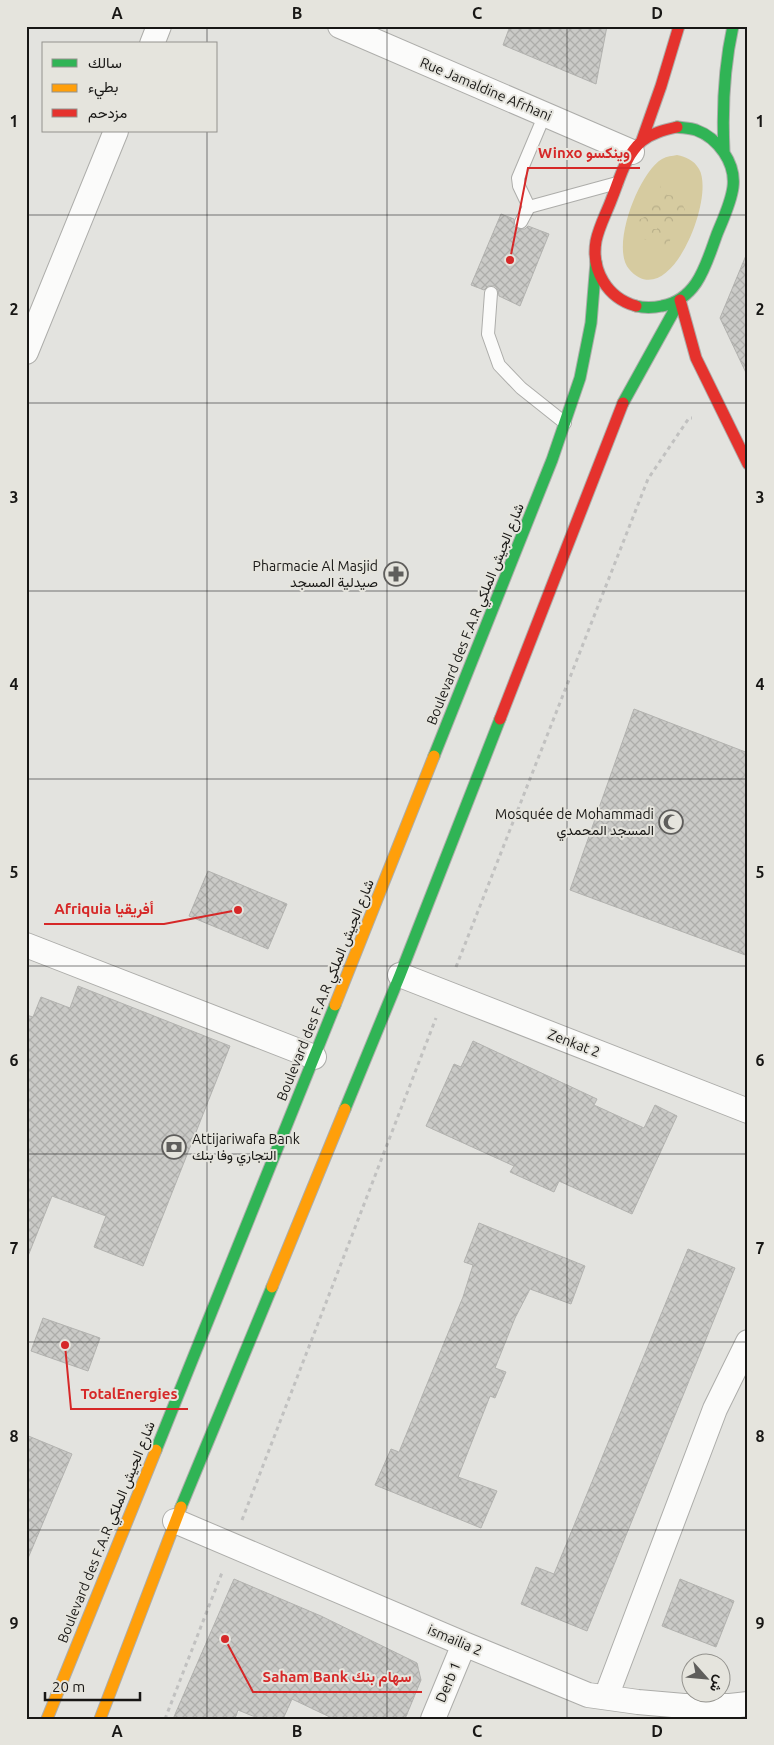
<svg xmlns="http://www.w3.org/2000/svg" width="774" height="1745" font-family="Ubuntu,Vazirmatn,sans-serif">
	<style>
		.green { fill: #d6cba0 }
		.forest { fill: url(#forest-crowns) }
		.building { fill: url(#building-cross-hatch); stroke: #b2b2af }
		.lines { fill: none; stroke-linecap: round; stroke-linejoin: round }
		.lane-casing { stroke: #adadaa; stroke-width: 14 }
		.street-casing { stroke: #adadaa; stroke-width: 26 }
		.fast-casing { stroke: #adadaa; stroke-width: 13 }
		.slow-casing { stroke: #adadaa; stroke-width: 13 }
		.jam-casing { stroke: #adadaa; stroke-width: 13 }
		.path { stroke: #c1c1c0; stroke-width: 3; stroke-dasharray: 4 4; stroke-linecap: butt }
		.lane { stroke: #fbfbfa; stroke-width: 12 }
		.street { stroke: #fbfbfa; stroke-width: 24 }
		.fast { stroke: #30b455; stroke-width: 11 }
		.slow { stroke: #ff9f0a; stroke-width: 11 }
		.jam { stroke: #e5322d; stroke-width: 11 }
		.grid { fill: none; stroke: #181715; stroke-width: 1; stroke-opacity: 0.55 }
		.labels { text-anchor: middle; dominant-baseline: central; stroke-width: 4; stroke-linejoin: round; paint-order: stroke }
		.street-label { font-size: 14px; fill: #181715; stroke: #e5e4dd }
		.poi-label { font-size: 14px; fill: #181715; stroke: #e5e4dd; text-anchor: end }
		.leader { fill: none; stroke: #d62828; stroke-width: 2 }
		.callout-dot { fill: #d62828; stroke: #e5e4dd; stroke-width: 2 }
		.callout-label { font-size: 15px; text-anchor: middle; font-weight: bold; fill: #d62828; stroke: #e5e4dd; stroke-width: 4; stroke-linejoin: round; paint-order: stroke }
		.neatline { fill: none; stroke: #181715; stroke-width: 2 }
		.grid-label { font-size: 16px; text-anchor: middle; font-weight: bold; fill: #181715 }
	</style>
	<defs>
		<pattern id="forest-crowns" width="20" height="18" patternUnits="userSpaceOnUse" patternTransform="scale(1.25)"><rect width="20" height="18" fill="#d6cba0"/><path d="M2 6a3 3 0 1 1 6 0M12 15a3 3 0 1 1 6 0" fill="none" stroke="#b7ae89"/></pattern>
		<pattern id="building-cross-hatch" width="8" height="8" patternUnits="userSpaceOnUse" patternTransform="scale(1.25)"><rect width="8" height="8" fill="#cacac7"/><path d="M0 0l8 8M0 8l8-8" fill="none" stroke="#adadaa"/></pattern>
	</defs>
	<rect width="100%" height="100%" fill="#e3e3df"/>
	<path class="green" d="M677,155C686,157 694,160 699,169C716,197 669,316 629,269C610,247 639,172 662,159C667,156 672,156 677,155Z"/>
	<path class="forest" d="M661,184L665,185L667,195C678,194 683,203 686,213L684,217L678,215L669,208L670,212L677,219L673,225L668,220L666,224C671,232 672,235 669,244L664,247L661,236L659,244L655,247L651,246L652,238L645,240L641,233L647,229H657V227L644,226L636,221L647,216L660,221L662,218L663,214L648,213L639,209L644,205H662V200L656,201L650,197L653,191L660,189Z"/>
	<path class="building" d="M510,26H607L596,84L503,45Z
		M501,214L514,219V226L518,229H525L528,226L549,234L520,306L499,296L498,290L495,286H488L484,290L471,285Z
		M747,253H748V377L720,318Z
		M634,709L748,753V956L570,890Z
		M208,871L287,904L268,949L189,916Z
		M78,986L230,1046L143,1266L94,1247L106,1216L52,1196L28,1256L26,1255V1015L33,1017L41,997L70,1008Z
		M473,1041L597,1099L594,1105L644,1128L655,1105L677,1116L632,1214L559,1181L554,1192L510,1172L514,1166L426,1126L454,1064L461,1067Z
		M479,1223L585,1266L571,1304L530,1289L515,1318L495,1368L506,1372L495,1398L490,1396L458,1477L497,1491L481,1528L375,1485L391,1449L399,1452L463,1297L473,1265L464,1262Z
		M688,1249L735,1268L587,1631L521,1604L536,1567L554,1574Z
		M43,1318L100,1338L88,1371L31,1351Z
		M26,1435L72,1454L26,1563Z
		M234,1579L321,1616L417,1663L421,1680L405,1719H334L292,1699L283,1719H260L238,1710L235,1719H173Z
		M680,1579L734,1601L716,1647L662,1626Z"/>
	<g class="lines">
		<g class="lane-casing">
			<path id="lane" d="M529,207L519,186L518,178L545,114
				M521,222L529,207L617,183
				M491,293L488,334L499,365L521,388L565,423"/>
		</g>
		<g class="street-casing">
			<path id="street" d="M340,26L632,152
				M152,44L159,26
				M26,352L116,131
				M26,945L314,1057
				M400,975L748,1111
				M175,1521L464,1644L588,1695L638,1702L684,1706H730L748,1704
				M606,1697L715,1409L748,1342
				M433,1719L464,1644"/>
		</g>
		<g class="fast-casing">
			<path id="fast" d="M724,151C722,109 724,67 733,26
				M636,306C644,308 653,308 662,306C698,299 706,264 717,234C723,219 731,203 733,187C736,163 718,138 696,130C690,128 683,128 677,127
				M623,403L680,300
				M434,756L552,460L580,378L591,323L596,262
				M345,1109L400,975L500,719
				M156,1450L335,1005
				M181,1507L272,1287"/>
		</g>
		<g class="slow-casing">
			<path id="slow" d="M335,1005L434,756
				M272,1287L345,1109
				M47,1719L156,1450
				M100,1719L181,1507"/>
		</g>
		<g class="jam-casing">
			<path id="jam" d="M642,140L661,86L679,26
				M680,300L696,358L748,464
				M636,306C607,298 591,270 596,241C599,226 607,212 612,198C620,178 625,156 642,141C652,133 664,130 677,127
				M500,719L623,403"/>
		</g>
		<path class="path" d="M456,967L648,479L689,418H692
			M242,1520L436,1018
			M165,1719L223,1570"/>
		<use href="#lane" class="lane"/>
		<use href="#street" class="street"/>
		<use href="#fast" class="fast"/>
		<use href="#slow" class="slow"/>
		<use href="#jam" class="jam"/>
	</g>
	<path class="grid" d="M207,26V44M387,26V1719M567,26V1719M207,131V1719M26,215H748M26,403H748M26,591H748M26,779H748M26,966H748M26,1154H748M26,1342H748M26,1530H748"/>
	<defs>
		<g id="pharmacy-ring" transform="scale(1.25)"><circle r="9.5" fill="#e5e4dd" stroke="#5f5e5c" stroke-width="1.5"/><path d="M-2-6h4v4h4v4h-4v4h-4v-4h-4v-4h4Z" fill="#5f5e5c"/></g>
		<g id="mosque-ring" transform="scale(1.25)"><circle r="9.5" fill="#e5e4dd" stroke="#5f5e5c" stroke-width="1.5"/><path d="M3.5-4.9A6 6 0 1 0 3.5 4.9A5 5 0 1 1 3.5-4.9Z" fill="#5f5e5c"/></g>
		<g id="bank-ring" transform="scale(1.25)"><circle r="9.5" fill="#e5e4dd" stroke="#5f5e5c" stroke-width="1.5"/><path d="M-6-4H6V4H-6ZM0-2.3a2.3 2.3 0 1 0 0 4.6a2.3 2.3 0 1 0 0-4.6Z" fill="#5f5e5c"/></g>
	</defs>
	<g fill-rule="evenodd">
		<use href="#pharmacy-ring" x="396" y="574"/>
		<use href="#mosque-ring" x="671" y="822"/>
		<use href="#bank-ring" x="174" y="1147"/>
	</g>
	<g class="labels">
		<g class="street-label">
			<text transform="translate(486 89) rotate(23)">Rue Jamaldine Afrhani</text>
			<text transform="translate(475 614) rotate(-68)">Boulevard des F.A.R شارع الجيش الملكي</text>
			<text transform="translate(325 990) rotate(-68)">Boulevard des F.A.R شارع الجيش الملكي</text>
			<text transform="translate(574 1043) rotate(21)">Zenkat 2</text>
			<text transform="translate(106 1532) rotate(-68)">Boulevard des F.A.R شارع الجيش الملكي</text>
			<text transform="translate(455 1640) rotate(23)">ismailia 2</text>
			<text transform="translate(448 1682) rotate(-67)">Derb 1</text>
		</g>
		<g class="poi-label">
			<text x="378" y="566">Pharmacie Al Masjid<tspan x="378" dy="16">صيدلية المسجد</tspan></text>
			<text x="654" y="814">Mosquée de Mohammadi<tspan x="654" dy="16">المسجد المحمدي</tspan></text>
			<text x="192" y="1139" text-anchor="start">Attijariwafa Bank<tspan x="192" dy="16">التجاري وفا بنك</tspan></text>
		</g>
	</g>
	<path class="leader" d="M510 260L528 168H640M238 910L164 924H44M65 1345L71 1409H188M225 1639L253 1692H422"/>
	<g class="callout-dot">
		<circle cx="510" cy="260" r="5"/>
		<circle cx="238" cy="910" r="5"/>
		<circle cx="65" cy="1345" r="5"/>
		<circle cx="225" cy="1639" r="5"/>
	</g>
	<g class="callout-label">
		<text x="584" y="158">Winxo وينكسو</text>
		<text x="104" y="914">Afriquia أفريقيا</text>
		<text x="129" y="1399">TotalEnergies</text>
		<text x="337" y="1682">Saham Bank سهام بنك</text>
	</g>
	<rect width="774" height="1745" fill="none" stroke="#e5e4dd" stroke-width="55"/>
	<rect x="42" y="42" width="175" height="90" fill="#e5e4dd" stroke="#93928d"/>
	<rect x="52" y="59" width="25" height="8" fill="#30b455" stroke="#93928d"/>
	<text x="88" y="68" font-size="15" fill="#181715">سالك</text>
	<rect x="52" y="84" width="25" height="8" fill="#ff9f0a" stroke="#93928d"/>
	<text x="88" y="92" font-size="15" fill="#181715">بطيء</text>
	<rect x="52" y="109" width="25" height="8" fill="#e5322d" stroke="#93928d"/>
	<text x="88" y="118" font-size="15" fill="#181715">مزدحم</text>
	<g transform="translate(706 1678) rotate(117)"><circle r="24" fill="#e5e4dd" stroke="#93928d"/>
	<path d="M0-4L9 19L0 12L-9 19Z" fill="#5f5e5c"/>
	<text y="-8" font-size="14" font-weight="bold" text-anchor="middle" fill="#181715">ش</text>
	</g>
	<path d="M45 1692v8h95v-8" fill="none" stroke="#181715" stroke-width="2.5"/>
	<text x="52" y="1692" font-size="15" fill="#181715" stroke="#e5e4dd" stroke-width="4" paint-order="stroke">20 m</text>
	<rect x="28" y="28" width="718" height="1690" class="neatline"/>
	<g class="grid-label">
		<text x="117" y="19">A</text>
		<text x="297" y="19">B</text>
		<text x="477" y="19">C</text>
		<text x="657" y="19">D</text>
		<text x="14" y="127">1</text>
		<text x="760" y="127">1</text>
		<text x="14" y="315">2</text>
		<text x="760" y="315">2</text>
		<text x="14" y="503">3</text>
		<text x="760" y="503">3</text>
		<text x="14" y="690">4</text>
		<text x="760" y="690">4</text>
		<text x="14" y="878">5</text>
		<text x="760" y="878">5</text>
		<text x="14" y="1066">6</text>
		<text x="760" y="1066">6</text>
		<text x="14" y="1254">7</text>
		<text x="760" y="1254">7</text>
		<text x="14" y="1442">8</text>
		<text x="760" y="1442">8</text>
		<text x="14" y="1629">9</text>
		<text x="760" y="1629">9</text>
		<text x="117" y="1737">A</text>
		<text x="297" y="1737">B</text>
		<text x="477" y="1737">C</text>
		<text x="657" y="1737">D</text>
	</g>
</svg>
